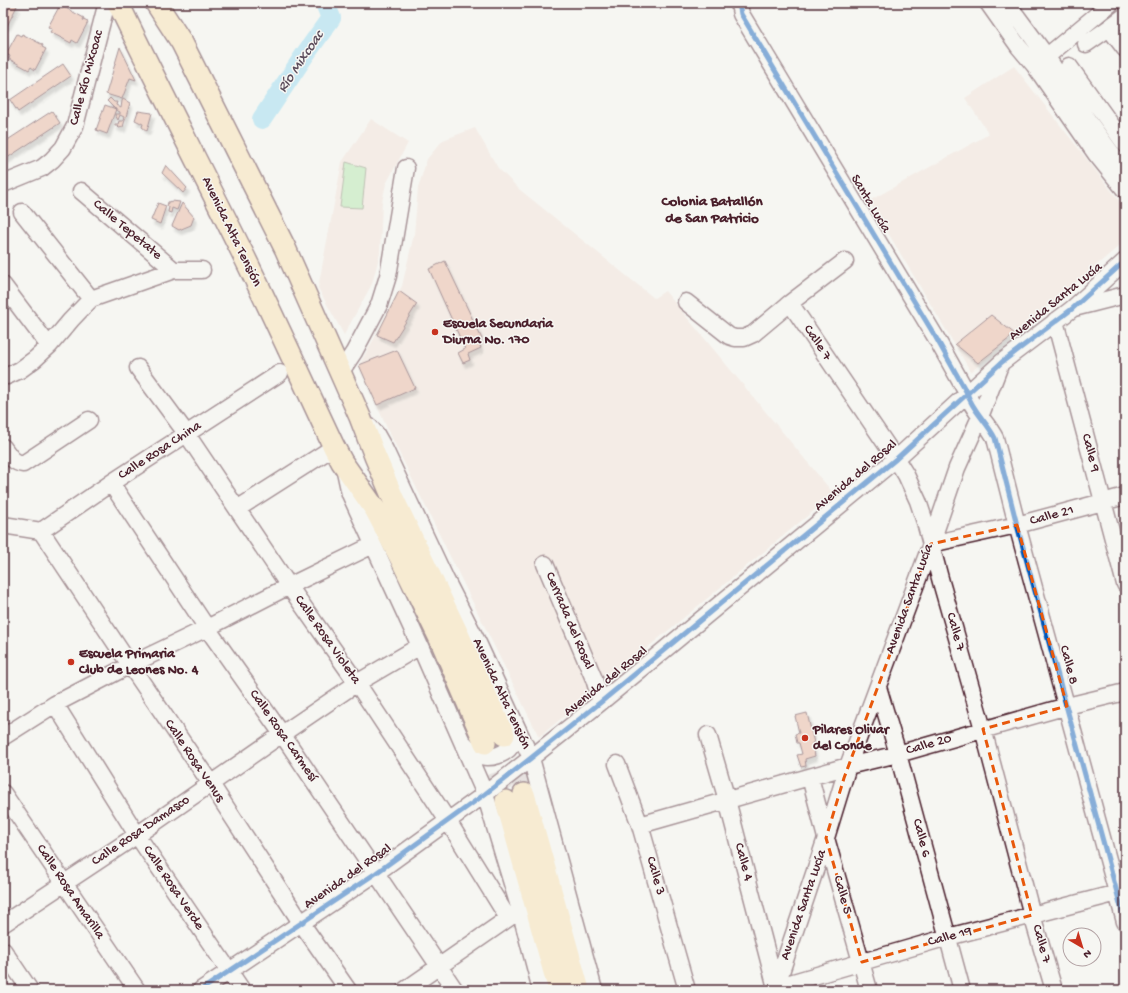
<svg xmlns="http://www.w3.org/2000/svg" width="1128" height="993" font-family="'Gochi Hand',sans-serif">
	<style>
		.built { fill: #f1e1d8 }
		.green { fill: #ade4a7; stroke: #7c8269 }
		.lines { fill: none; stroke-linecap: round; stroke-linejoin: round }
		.river { stroke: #90d8f1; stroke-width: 20 }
		.building { fill: #e6b09a; stroke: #4a1f2b; filter: url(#shadow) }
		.major-tunnel { stroke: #d4cbca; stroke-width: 21; stroke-dasharray: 21 10; stroke-linecap: butt }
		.minor-casing { stroke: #4a1f2b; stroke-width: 19 }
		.major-casing { stroke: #4a1f2b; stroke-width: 24 }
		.minor { stroke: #f6f6f2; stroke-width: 16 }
		.major { stroke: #f8deab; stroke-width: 21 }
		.cycleway-casing { stroke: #f6f6f2; stroke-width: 8 }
		.cycleway { stroke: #0057b8; stroke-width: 5 }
		.marked { fill: none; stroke: #e8590c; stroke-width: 3; stroke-dasharray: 8 5; stroke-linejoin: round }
		.poi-dot { fill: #c8321e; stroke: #f6f6f2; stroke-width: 1.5 }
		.labels { text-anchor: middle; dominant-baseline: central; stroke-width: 3; stroke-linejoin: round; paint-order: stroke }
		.street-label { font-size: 14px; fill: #4a1f2b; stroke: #f6f6f2 }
		.poi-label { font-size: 14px; font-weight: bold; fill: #4a1f2b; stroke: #f6f6f2; text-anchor: start }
		.water-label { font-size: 15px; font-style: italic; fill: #5c4d5c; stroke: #f6f6f2 }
		.neighbourhood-label { font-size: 15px; font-weight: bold; fill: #4a1f2b; stroke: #f6f6f2 }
	</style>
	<defs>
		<filter id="shadow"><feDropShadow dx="2.5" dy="4.5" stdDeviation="1" flood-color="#0004"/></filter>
	</defs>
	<rect width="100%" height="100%" fill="#f6f6f2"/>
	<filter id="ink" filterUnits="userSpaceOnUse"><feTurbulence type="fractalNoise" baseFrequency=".025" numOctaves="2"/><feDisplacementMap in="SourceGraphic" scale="8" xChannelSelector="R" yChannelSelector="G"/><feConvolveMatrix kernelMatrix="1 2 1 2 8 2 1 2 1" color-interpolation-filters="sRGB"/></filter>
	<g filter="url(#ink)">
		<path class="built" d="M1014,66L1125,208V241L971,372L869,201L989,134L965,98Z
			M371,119L408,143L386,184L382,202L380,253L372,284L344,335L318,288L342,162Z
			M475,128L498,168L519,189L654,298L665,291L834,494L539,737L386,426L359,365L380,328L402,286L414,234L418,188L427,159L443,140Z"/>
		<path class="green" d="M346,162L366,168L362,208L340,207Z"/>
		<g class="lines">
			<path class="river" d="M262,119L304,56L331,18L325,3"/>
		</g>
		<path class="building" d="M3,3H13L17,6L7,26L3,24Z
			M59,7L62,9L64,7L84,18L83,20L88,22L77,43L72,40L71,43L50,32L52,29L48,27Z
			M17,34L21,36L22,34L43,45L42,47L46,49L35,70L31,67L29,70L9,59L10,56L6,54Z
			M120,47L136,80L130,78L122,99L106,94Z
			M63,64L71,76L18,112L10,100Z
			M110,98L114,102H117L116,105L121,108L122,101L123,99L130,103L123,127L119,128L117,126H115V124H118L119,121H123L124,117L120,115L118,120L115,115V114H120V112L116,110L107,101Z
			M105,105L116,109L107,134L96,130Z
			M52,111L60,123L4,160L3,143Z
			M138,111L152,113L147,131L142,127L143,124L135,120Z
			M166,165L187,188L183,193L162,173Z
			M172,201L180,202L177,210L172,208L171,213L168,212L169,207L167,206L168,202Z
			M158,203L166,206L160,224L151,220Z
			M182,203L194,217L191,225L179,230L172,226Z
			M445,261L482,339L478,341L481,348L468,354L470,360L463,363L458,353L465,349L429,269Z
			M399,291L417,304L393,342L377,335Z
			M991,315L1015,334L978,363L955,344Z
			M397,350L415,388L377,405L359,365Z
			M807,713L814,743H812L815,756L805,759L806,766L801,767L797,755L802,754L799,743H797L795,734L799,733L795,716Z"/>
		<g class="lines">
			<path class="major-tunnel" d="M504,735L524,794
				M485,743L506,801"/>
			<g class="minor-casing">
				<path id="minor" d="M740,3V9L741,14L935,336L967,393C972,410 987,422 995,438L1017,525L1125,922
					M988,3L1019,47L1035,66L1096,154L1125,190
					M1007,3L1047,57L1089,122L1125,172
					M1109,28L1125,49
					M1086,44L1109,28L1125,16
					M1039,63L1111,3
					M1069,66L1125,144
					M3,184L42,168L52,160L63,148L75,126L106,6
					M81,191L174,270
					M22,212L91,299
					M3,285L49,346
					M686,302L729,336L735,338H744L753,334L790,303L845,261
					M790,303L896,459L906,475L918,501L925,522L941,582L983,729L1032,915L1054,990
					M1074,308L1125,295
					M1055,321L1125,584
					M138,368L186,433L289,586L357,683L448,821L508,918
					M340,373L354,352L379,305L388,276L406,168
					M3,376H7L20,370L35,359L49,346L71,320L91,299L174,270H202
					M370,427L376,434L385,450L445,578L478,643L531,758L594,990
					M3,447C9,455 13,463 23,464L89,420
					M345,471L350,494L420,646L485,794L520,910L541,990
					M111,483L207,628L282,734L455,990
					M237,509L334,447
					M3,525L41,531
					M41,531L130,665L211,784L302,924L348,990
					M41,531L111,483L280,373
					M931,544L1017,525L1125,496
					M545,564L594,679L601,702
					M878,687L898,754L962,990
					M55,704L137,835L242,990
					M708,735L727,800L776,988
					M3,737L55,704L130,665L207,628L289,586L373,545
					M464,743C467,747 471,751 476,754C489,761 508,755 514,741C516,737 516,733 517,729
					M617,764L640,825L687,990
					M810,777L826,838L869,990
					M3,793L137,990
					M640,825L848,766L898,754L1067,706L1125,692
					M3,924L137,835L282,734L357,683L420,646
					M3,950L30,990
					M776,987L948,937L1125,891
					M201,990L376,873L485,794L531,758L601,702L896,459L1002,362L1072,309L1125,261
					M405,990L516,913
					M775,990L826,838L848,766L931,544L957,468L980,417L1000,365"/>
			</g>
			<g class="major-casing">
				<path id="major" d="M118,3C158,86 200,167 241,250C273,315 303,381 334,447L342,462L375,509L403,563L442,643L485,743
					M156,3L182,43L285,248L360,417L375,456L393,498L458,634L504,735
					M524,794L579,990
					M506,801L559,990"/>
			</g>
			<use href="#minor" class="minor"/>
			<use href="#major" class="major"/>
			<g class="cycleway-casing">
				<path id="cycleway" d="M740,3V9L741,14L935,336L967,393C972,410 987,422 995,438L1017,525L1125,922
					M201,990L376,873L485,794L531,758L601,702L896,459L1002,362L1072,309L1125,261"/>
			</g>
			<use href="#cycleway" class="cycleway"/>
		</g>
	</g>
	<path d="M0 0H1128V993H0ZM1017,525L1067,706L983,729L1032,915L862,962L826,838L844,778L931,544Z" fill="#f6f6f2" fill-opacity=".55" fill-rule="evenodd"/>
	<path class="marked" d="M1017,525L1067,706L983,729L1032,915L862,962L826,838L844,778L931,544Z"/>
	<g class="poi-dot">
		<circle cx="435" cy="332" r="4"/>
		<circle cx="71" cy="662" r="4"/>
		<circle cx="805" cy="738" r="4"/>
	</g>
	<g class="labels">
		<g class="street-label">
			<text transform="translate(87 78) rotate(-75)">Calle Río Mixcoac</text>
			<text transform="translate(870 204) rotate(59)">Santa Lucía</text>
			<text transform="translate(127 230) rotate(40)">Calle Tepetate</text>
			<text transform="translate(231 232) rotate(64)">Avenida Alta Tensión</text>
			<text transform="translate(1056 302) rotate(-39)">Avenida Santa Lucía</text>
			<text transform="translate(817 343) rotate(56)">Calle 7</text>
			<text transform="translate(160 451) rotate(-33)">Calle Rosa China</text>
			<text transform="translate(1090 453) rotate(75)">Calle 9</text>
			<text transform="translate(856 476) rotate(-40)">Avenida del Rosal</text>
			<text transform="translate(1052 516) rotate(-15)">Calle 21</text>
			<text transform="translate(910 599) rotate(-70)">Avenida Santa Lucía</text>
			<text transform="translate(569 621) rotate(67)">Cerrada del Rosal</text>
			<text transform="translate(955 632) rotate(74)">Calle 7</text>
			<text transform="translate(327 640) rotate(55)">Calle Rosa Violeta</text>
			<text transform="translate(1068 665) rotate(75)">Calle 8</text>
			<text transform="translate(606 682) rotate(-39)">Avenida del Rosal</text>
			<text transform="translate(501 694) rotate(65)">Avenida Alta Tensión</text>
			<text transform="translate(283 736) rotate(55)">Calle Rosa Carmesí</text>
			<text transform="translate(929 745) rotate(-16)">Calle 20</text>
			<text transform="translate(194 761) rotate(56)">Calle Rosa Venus</text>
			<text transform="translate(141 831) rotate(-34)">Calle Rosa Damasco</text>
			<text transform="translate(921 838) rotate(75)">Calle 6</text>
			<text transform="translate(743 862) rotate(75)">Calle 4</text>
			<text transform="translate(655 876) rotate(74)">Calle 3</text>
			<text transform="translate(348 877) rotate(-35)">Avenida del Rosal</text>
			<text transform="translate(173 888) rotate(56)">Calle Rosa Verde</text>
			<text transform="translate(70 892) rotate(56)">Calle Rosa Amarilla</text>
			<text transform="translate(842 895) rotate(74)">Calle 5</text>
			<text transform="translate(804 905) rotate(-71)">Avenida Santa Lucía</text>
			<text transform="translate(950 937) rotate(-15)">Calle 19</text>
			<text transform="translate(1041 944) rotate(74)">Calle 7</text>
		</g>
		<g class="poi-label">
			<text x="443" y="324">Escuela Secundaria<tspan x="443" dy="16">Diurna No. 170</tspan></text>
			<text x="79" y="654">Escuela Primaria<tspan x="79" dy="16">Club de Leones No. 4</tspan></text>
			<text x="813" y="730">Pilares Olivar<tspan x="813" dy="16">del Conde</tspan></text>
		</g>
		<g class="water-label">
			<text transform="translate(301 62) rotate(-56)">Río Mixcoac</text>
		</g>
		<g class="neighbourhood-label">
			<text x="712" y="202">Colonia Batallón<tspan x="712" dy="17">de San Patricio</tspan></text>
		</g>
	</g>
	<rect width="1128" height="993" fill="none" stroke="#f6f6f2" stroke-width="16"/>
	<rect x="8" y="8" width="1112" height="977" fill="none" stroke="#4a1f2b" stroke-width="1.5" filter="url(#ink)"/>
	<g transform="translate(1082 947) rotate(142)"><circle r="19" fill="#f6f6f2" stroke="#b1a0a2"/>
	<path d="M0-3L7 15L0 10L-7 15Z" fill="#c8321e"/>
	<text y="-6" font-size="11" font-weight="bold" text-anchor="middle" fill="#4a1f2b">N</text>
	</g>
</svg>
